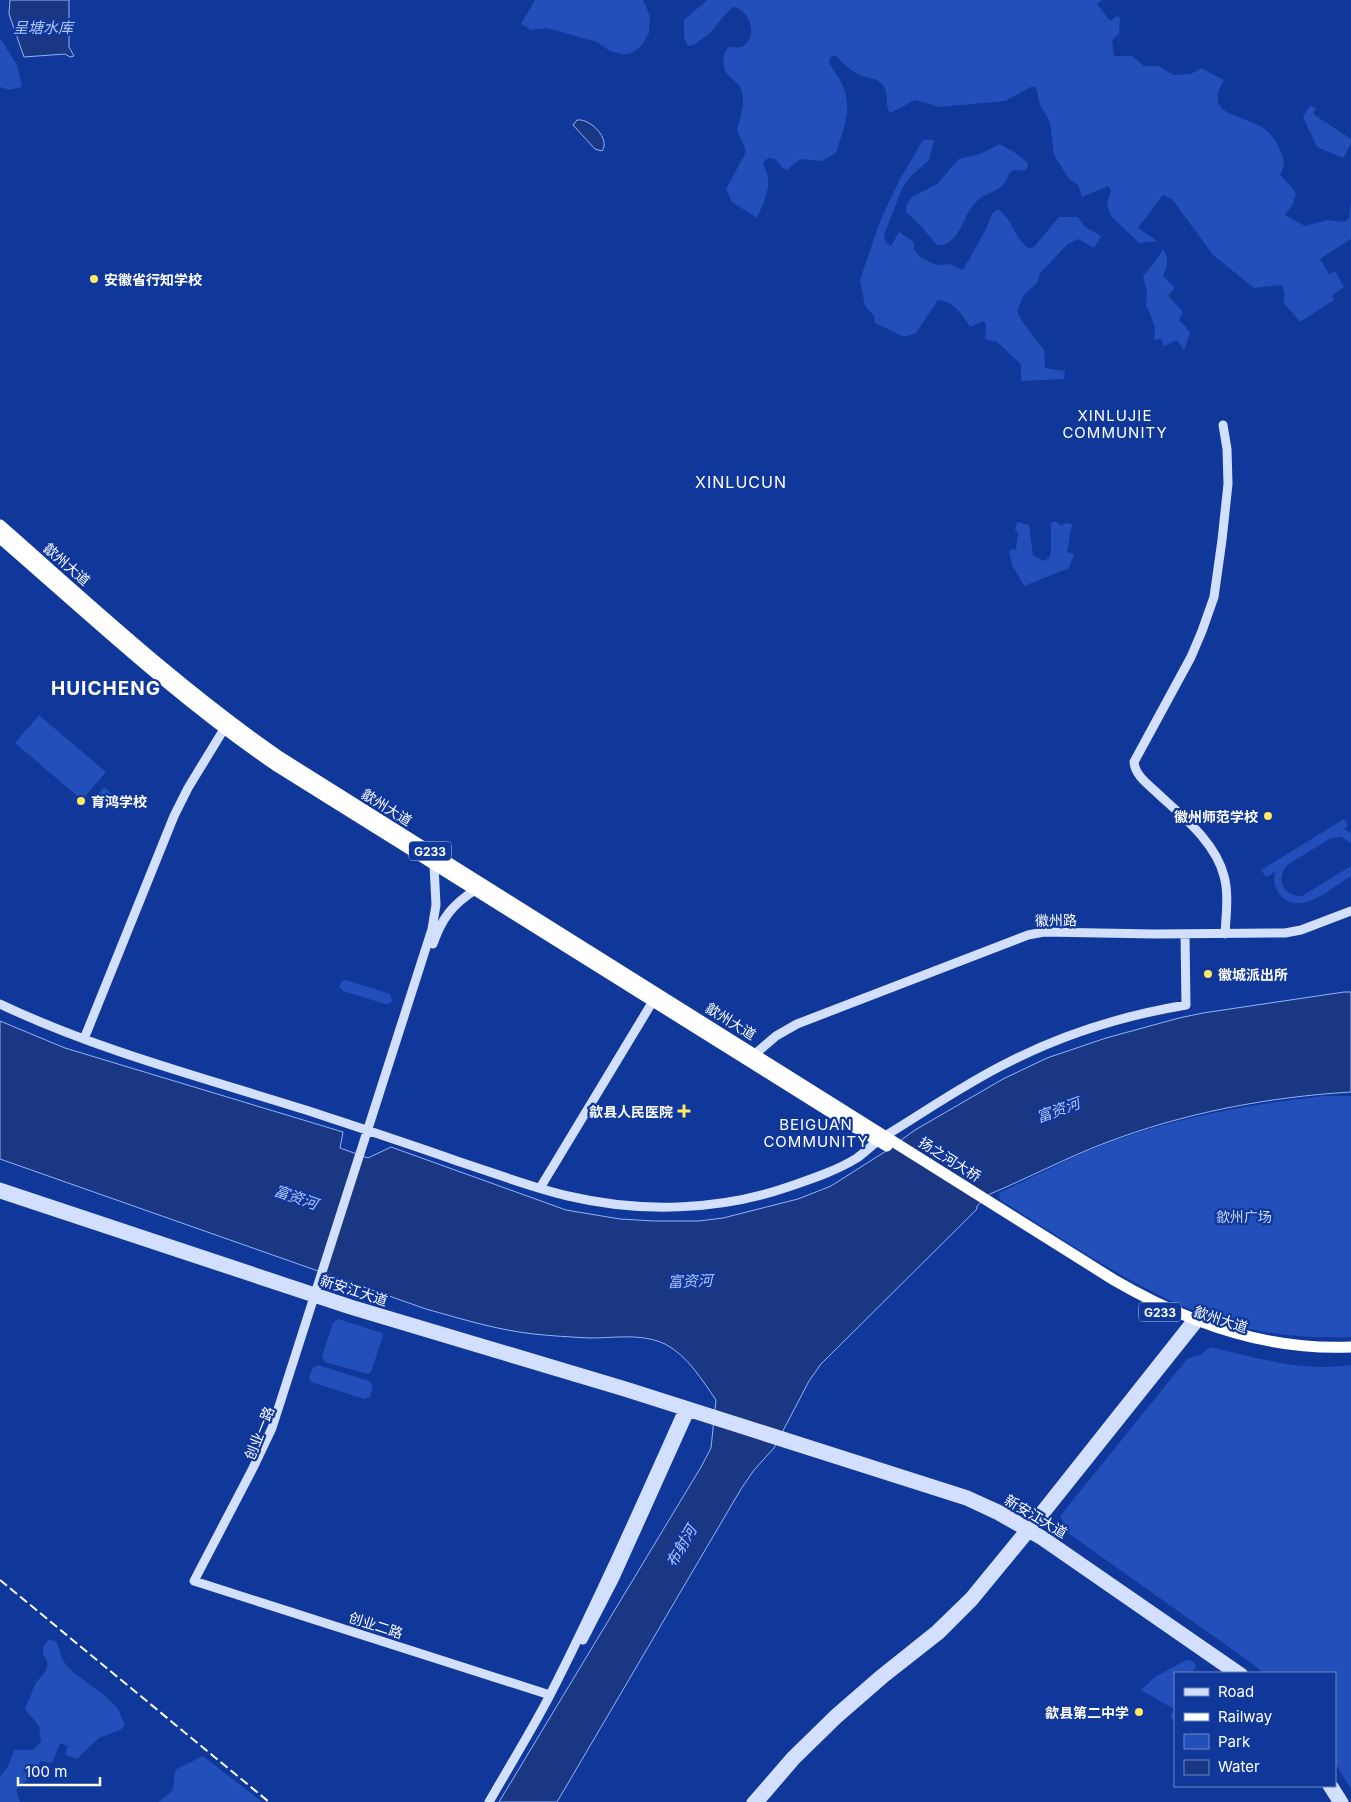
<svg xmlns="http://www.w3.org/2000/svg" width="1351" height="1802" font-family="Inter,'Noto Sans SC',sans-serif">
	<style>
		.green { fill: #224fb9 }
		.water { fill: #1a3783; stroke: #94b3f8 }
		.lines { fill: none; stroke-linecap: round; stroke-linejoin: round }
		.secondary { stroke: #d3dffe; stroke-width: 9 }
		.highway { stroke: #fff; stroke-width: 11 }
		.rail { stroke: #fff; stroke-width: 2; stroke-dasharray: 9 4; stroke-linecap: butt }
		.poi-dot { fill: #ffea66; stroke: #10379a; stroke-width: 2 }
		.labels { text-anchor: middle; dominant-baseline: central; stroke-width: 4.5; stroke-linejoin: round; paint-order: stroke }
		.shield { fill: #10379a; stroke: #b7c3e1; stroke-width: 1 }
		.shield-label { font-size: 12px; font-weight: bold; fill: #fff }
		.poi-label { font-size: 14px; font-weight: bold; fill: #fff; stroke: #10379a; text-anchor: start }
		.street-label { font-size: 14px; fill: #fff; stroke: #10379a }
		.park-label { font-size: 14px; fill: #cbdafe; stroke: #10379a }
		.water-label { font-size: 15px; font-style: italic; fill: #afc6fb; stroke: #10379a }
		.neighbourhood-label { font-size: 15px; letter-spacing: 1px; fill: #fff; stroke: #10379a }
		.quarter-label { font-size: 16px; letter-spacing: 1px; fill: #fff; stroke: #10379a }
		.district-label { font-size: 19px; font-weight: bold; letter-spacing: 1px; fill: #fff; stroke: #10379a }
	</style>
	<rect width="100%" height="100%" fill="#10379a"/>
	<path class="green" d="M535,0H643L650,16L649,33L641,46L632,53L627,54H621L610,51L597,42L547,28L531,30L521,24Z
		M707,0H1102L1097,4L1110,21L1117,16L1120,18L1119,34L1112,40L1114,56H1132L1144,66H1158L1174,75L1191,74L1201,68L1224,80C1203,115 1239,114 1260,126C1269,131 1277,141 1280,150C1285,160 1285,166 1280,175L1293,189L1296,194L1293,204L1285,215L1305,226L1328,220L1344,222L1349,219L1351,201V239L1320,259L1329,274L1335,271L1344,287L1332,296L1334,300L1300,322L1283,302L1285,295L1282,285L1254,288L1213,255L1172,199L1163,195L1138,228L1157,241L1139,243L1111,216L1107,204L1111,190L1108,186L1082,197L1078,185L1069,179L1054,155L1050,122L1040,105L1036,87H1031L1005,101L940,107L915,100L890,113C884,104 890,91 881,83C876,78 868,78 862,76C851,72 844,64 836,56H831L829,61C831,69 837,74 841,82C854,108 844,127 836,153L822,161L800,159L787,170L782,167L775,159L770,158L765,160L763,165C775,182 764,201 757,218L732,202L726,189L745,154V148L737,131C740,117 747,101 740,87C737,81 733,81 729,76C723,71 723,61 724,53L729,47C733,47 737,48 741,47C760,39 750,8 732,7L709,34L695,44L690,46L687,45L684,37V20Z
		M0,38L17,65L22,87L9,90L0,87Z
		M1310,106L1316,108L1313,114L1351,139V144L1343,158L1317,147L1303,117Z
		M923,140H934L929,160L910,177L902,189L884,235L886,243L891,246L899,232L914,242V250L920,257L936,265L949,264L963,270L986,229L992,214L998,209C1013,219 1014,239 1029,248L1034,247L1059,217H1078L1084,226L1101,236L1094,248L1078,239L1068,244L1040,273L1038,282L1024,295L1018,308V314L1024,324L1044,350L1045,368L1065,371L1064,379L1021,381V364L997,342L985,339L986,324L983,321L970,327C962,314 955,302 938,300L916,333L904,337L875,323L874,316L865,306L860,280L880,221L900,179Z
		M1000,144L1014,152L1027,162L1028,167L1024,171C1005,167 1012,176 1002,186C995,193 983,194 976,202C962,215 961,246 937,245L922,227L906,212V206L912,197L937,184L959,159L980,154Z
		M1163,249C1170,258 1167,267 1163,276L1175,288L1168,296L1183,312L1179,320L1186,327L1190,333L1184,350L1177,340L1164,346L1161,339L1154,340L1155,327L1146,305L1147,292L1143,276L1155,262Z
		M1055,521L1061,526L1065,523L1072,524L1067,552L1074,554L1069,568L1024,586L1012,565L1009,550L1016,549L1018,532L1015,531L1017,522L1029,525L1033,555L1043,561L1049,558L1051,552V523Z
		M39,715L106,772L82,800L15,743Z
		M104,787L121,801L113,810L96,796Z
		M1344,819L1348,826L1344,829L1351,833V843L1341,837L1331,838L1287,865C1275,879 1284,897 1302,896L1351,866V876C1333,887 1302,916 1282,897C1275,890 1273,881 1275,872L1266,877L1261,870Z
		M346,980L390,994L392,1001L389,1004H385L343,991L339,987L342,981Z
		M1324,1096H1351V1337C1321,1338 1289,1337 1260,1331C1164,1311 1083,1251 1000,1200L999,1193C1038,1175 1076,1154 1116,1140C1183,1116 1254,1104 1324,1096Z
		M338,1319L382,1333L383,1336L371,1372L368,1374L325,1362L322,1356L333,1323Z
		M1210,1347C1259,1358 1299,1372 1351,1365V1789L1335,1763V1673H1263L1254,1665L1068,1533L1060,1516L1187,1359L1200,1355Z
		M318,1365L369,1381L373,1386L370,1397L364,1399L311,1382L309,1377L313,1368Z
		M49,1639L57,1642L62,1659L67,1666L73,1672L105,1696L118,1709L125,1725L120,1730L99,1738L77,1759L65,1755L68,1746L60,1743L52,1763L40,1761L38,1770L16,1790L20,1802H0V1777L8,1766L14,1750H33L41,1742L39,1726L25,1709C28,1702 31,1694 34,1687C37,1679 45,1675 47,1667C50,1657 35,1655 49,1639Z
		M1186,1660C1192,1660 1195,1662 1196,1667L1193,1671L1196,1673H1175V1717L1173,1720L1170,1718L1174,1709L1141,1690L1155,1677Z
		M203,1756L262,1802H159L173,1790L175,1770Z"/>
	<path class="water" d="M10,0H69V47L74,56L70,57L65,54L24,57L9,14Z
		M577,120C590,118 611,139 602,151L595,149L573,125Z
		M1344,992H1351V1092C1268,1097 1183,1113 1105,1143C1066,1158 1028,1178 990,1194L977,1206V1209L821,1364L809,1381L774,1448L754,1470L741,1489L557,1802H499L701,1467L711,1448L716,1400C702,1380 688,1356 665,1344C641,1333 616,1338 590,1338C571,1337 552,1336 534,1334C497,1330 462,1319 426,1309L0,1159V1021L65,1048L343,1132L340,1148L368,1158L391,1147L566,1210L620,1219L654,1221H699L723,1218L798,1199L831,1186L886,1151L915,1130L1003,1079L1047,1058L1106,1038L1179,1018L1203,1013Z"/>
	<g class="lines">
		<path class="secondary" d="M1223,425L1227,449L1228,484L1222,540L1214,597L1202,631L1191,657L1134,762C1135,774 1145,782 1154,790C1179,814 1215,840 1224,876C1229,894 1226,915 1225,934
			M434,865L436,905L432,929L272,1428L253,1468L194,1581L550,1695
			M433,944C442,918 452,905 475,890
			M0,1004C99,1051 208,1079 312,1112C360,1128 409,1144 457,1161C494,1173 530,1187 568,1196C640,1213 718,1211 788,1187C811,1179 836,1171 857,1158C864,1153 871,1146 878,1141
			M84,1039L174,816L188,788L224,729
			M755,1054L776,1036L797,1024L1028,935L1044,932L1155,934L1285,933L1301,930L1351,911
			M885,1136C926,1111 966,1083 1009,1062C1064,1034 1126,1015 1186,1005L1185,934
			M0,1187L351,1304L626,1386L968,1495L1001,1510L1043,1535L1243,1673
			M540,1188L653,1001
			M0,1194L350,1310L624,1392L966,1501L998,1516L1040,1540L1232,1673
			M583,1640L615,1578L692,1407
			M1327,1786L1337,1802
			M1334,1786L1344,1802
			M489,1802C509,1767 530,1733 549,1697C598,1601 641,1503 685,1405
			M751,1802L791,1756L834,1714L880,1674L935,1630L969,1597L1043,1507L1192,1319
			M760,1802L796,1760L838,1719L884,1679L940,1635L974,1601L1048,1511L1199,1322"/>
		<path class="highway" d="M0,525C91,605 180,688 280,757L1114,1280C1186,1322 1266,1351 1351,1347
			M0,538C90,616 177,698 275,765L856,1128L887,1146"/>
		<path class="rail" d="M0,1580L269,1802"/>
	</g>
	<g class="poi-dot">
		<circle cx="94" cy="279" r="5"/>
		<circle cx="81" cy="801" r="5"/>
		<circle cx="1268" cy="816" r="5"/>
		<circle cx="1208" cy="974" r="5"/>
		<path d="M681.5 1103.5h5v5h5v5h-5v5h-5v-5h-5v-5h5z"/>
		<circle cx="1139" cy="1712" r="5"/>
	</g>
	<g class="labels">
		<g class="shield">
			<rect x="409" y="841.5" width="42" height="19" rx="4"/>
			<rect x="1139" y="1302.5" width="42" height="19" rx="4"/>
		</g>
		<g class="shield-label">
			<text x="430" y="851">G233</text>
			<text x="1160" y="1312">G233</text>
		</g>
		<g class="poi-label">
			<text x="104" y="279">安徽省行知学校</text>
			<text x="91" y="801">育鸿学校</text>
			<text x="1258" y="816" text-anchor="end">徽州师范学校</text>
			<text x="1218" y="974">徽城派出所</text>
			<text x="673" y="1111" text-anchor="end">歙县人民医院</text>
			<text x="1129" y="1712" text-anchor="end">歙县第二中学</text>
		</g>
		<g class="street-label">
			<text transform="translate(67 564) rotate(41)">歙州大道</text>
			<text transform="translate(387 807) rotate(32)">歙州大道</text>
			<text transform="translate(1056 920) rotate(-1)">徽州路</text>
			<text transform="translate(731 1021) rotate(32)">歙州大道</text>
			<text transform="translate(950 1159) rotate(32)">扬之河大桥</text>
			<text transform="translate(354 1290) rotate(18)">新安江大道</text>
			<text transform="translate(1221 1319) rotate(18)">歙州大道</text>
			<text transform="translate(259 1433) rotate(-68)">创业一路</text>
			<text transform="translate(1036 1516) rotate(31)">新安江大道</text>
			<text transform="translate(376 1625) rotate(18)">创业二路</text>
		</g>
		<g class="park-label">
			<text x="1244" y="1216">歙州广场</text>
		</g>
		<g class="water-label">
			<text x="43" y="27">呈塘水库</text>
			<text transform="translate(1058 1110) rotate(-20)">富资河</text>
			<text transform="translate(296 1197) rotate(19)">富资河</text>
			<text transform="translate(690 1281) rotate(-2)">富资河</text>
			<text transform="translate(681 1546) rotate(-60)">布射河</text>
		</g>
		<g class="neighbourhood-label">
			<text x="1115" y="415">XINLUJIE<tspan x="1115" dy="17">COMMUNITY</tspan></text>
			<text x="816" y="1124">BEIGUAN<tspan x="816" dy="17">COMMUNITY</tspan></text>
		</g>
		<g class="quarter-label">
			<text x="741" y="482">XINLUCUN</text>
		</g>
		<g class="district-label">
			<text x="106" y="688">HUICHENG</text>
		</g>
	</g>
	<rect x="1174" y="1672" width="162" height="115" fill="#10379a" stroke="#7087c2"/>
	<rect x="1184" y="1688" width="25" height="8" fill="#d3dffe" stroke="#7087c2"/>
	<text x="1218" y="1697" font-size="15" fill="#ffffff">Road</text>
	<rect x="1184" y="1713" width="25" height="8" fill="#ffffff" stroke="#7087c2"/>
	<text x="1218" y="1722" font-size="15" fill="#ffffff">Railway</text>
	<rect x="1184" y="1734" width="25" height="15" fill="#224fb9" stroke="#7087c2"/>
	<text x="1218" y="1747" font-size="15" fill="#ffffff">Park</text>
	<rect x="1184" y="1760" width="25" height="15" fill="#1a3783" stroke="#7087c2"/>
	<text x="1218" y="1772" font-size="15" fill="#ffffff">Water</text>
	<path d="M18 1777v8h82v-8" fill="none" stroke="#ffffff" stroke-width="2.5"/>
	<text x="25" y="1777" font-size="15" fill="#ffffff" stroke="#10379a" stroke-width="4" paint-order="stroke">100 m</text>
</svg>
